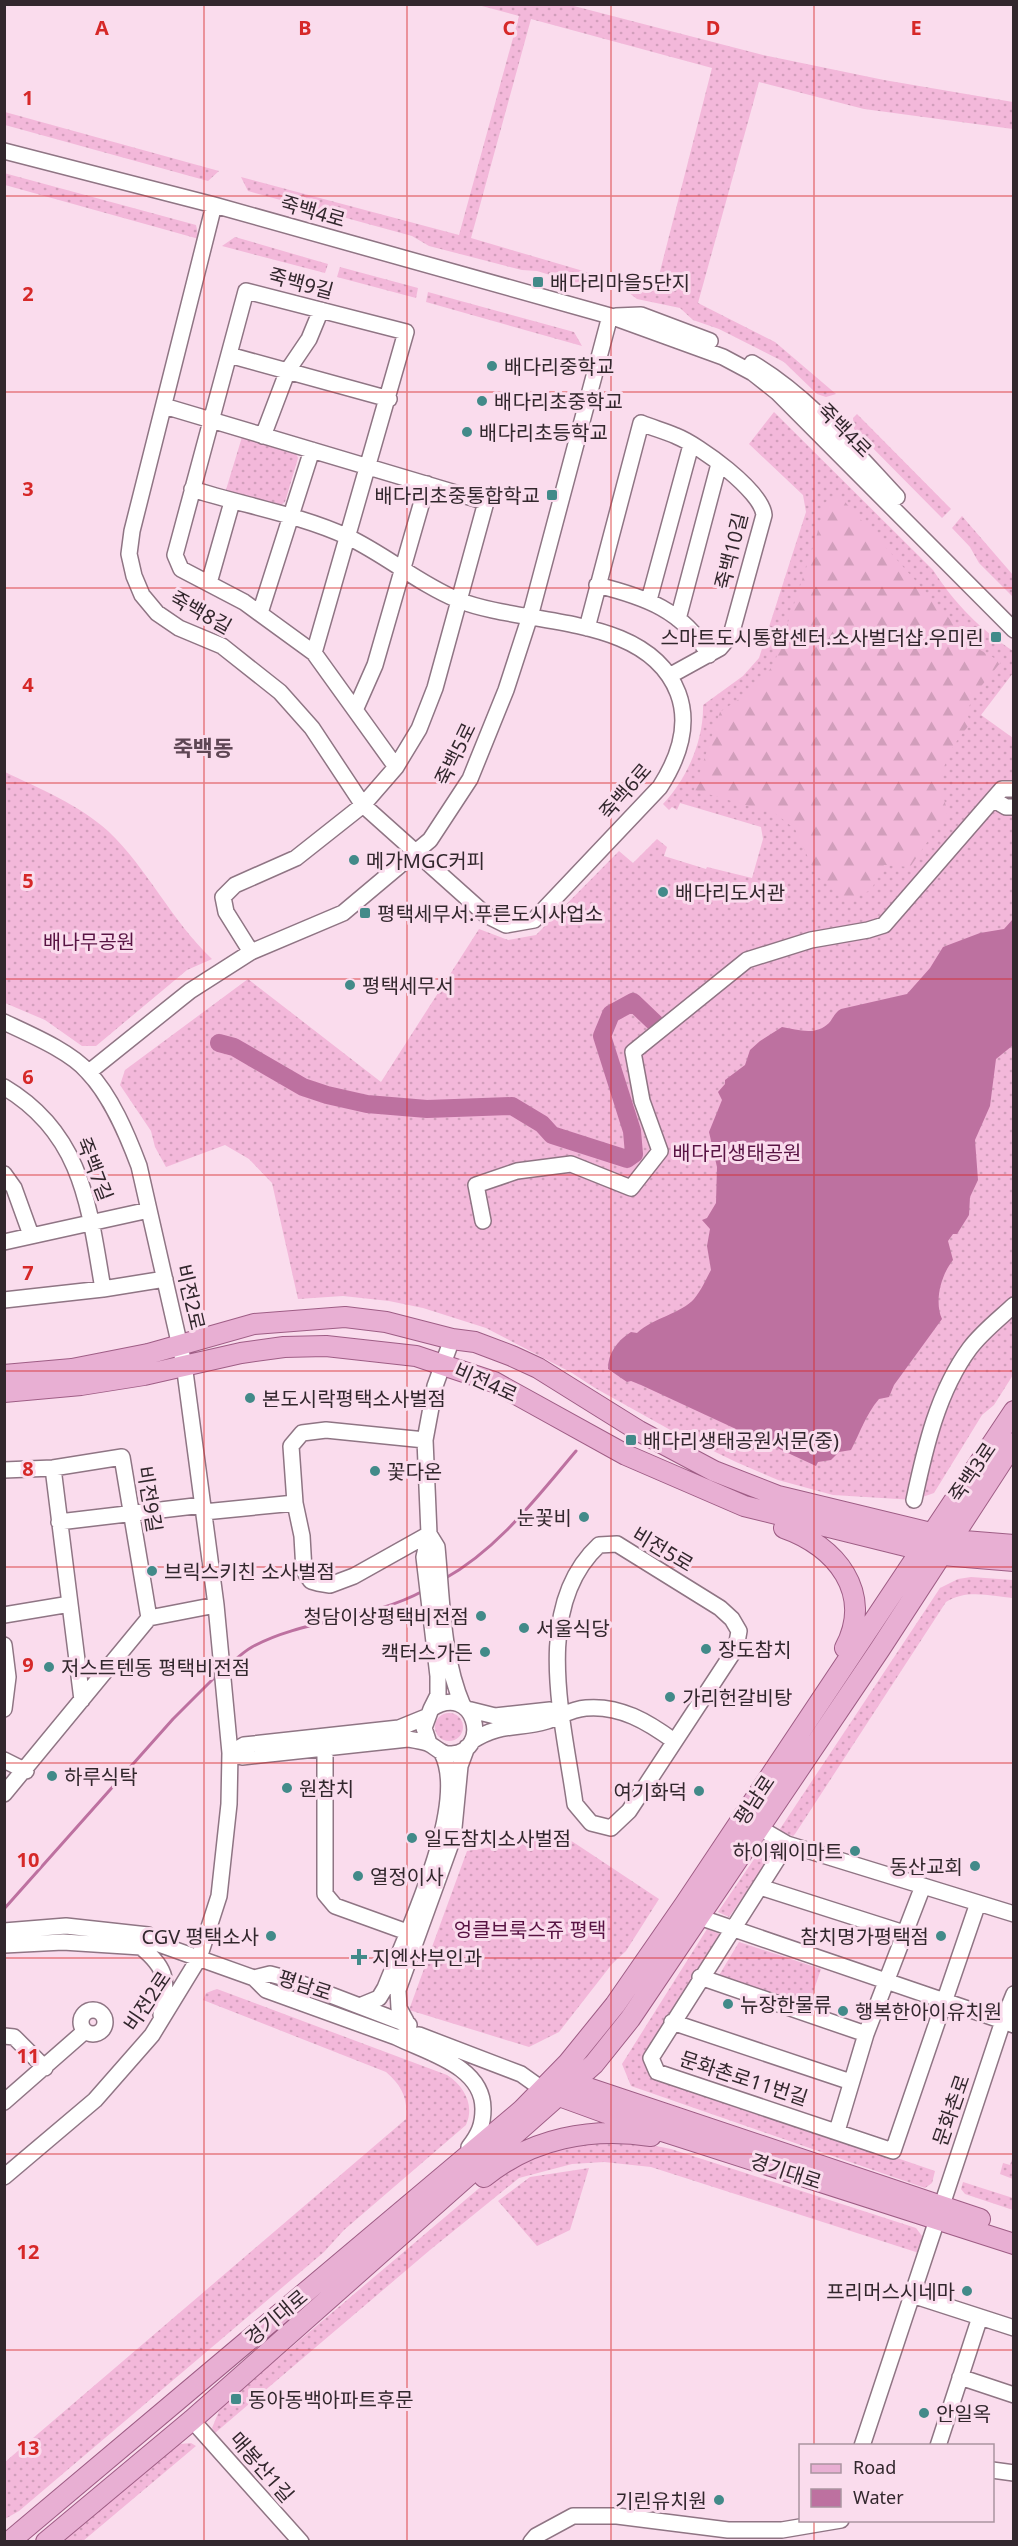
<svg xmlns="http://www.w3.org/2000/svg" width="1018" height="2546" font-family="'Noto Sans','Noto Sans KR',sans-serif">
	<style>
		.grass { fill: url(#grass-dots) }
		.forest { fill: url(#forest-firs) }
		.water { fill: #bd71a0 }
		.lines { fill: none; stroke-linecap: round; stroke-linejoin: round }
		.stream { stroke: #bd71a0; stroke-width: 3 }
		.river { stroke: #bd71a0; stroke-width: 18 }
		.minor-casing { stroke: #8f7584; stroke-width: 18 }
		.major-casing { stroke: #9e5d85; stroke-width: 22 }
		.minor { stroke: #fff; stroke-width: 15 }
		.major { stroke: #e8afd3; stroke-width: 20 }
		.grid { fill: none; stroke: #d62828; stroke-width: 1.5; stroke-opacity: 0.55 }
		.poi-dot { fill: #428a89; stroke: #fadced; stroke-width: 2 }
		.labels { text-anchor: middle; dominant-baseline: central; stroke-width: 6; stroke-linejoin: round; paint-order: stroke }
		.street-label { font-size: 20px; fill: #32272d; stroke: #fadced }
		.poi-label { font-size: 20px; fill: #32272d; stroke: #fadced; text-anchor: start }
		.park-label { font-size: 20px; fill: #581343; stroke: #fadced }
		.quarter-label { font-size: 22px; font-weight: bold; fill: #5e4654; stroke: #fadced }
		.grid-label { font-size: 20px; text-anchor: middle; font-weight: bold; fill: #d62828; stroke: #fadced; stroke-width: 6; stroke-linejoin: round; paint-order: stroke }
	</style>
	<defs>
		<pattern id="grass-dots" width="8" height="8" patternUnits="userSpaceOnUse" patternTransform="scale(1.5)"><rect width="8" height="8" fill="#f3b8da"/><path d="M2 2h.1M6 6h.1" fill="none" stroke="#d19ebb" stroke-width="1.8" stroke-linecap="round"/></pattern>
		<pattern id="forest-firs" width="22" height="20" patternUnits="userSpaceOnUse" patternTransform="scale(1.5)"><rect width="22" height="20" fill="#f3b8da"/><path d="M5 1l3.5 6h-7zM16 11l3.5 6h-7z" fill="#d19ebb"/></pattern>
	</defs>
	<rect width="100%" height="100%" fill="#fadced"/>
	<path class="grass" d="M478,5H570L763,55L884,80L1013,102V129L864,109L759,82L698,303L775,342L836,394L826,397L817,394L784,362L719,329L693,320L680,308L637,299L628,292L631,284L655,291L712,68L531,19L471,238L607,278L593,288L537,271L522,270L429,246L412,236L248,191L241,177L459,235L519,16Z
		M4,112H5L219,171L208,181L5,125Z
		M4,173L196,225L199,239L5,185Z
		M235,237L328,264L325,273L222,246Z
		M340,267L418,288L416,298L337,277Z
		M428,292L574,332L582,346L426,302Z
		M774,412L933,570C955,604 980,629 1013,651V673L981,715L1013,738V1375L994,1405L982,1415L934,1493L914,1500L833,1495L778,1480L736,1462L674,1432L595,1388L572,1373L486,1328L423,1308L389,1301L343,1296L298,1299L272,1183L249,1159L225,1145L166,1167L155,1147L151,1131L120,1085L125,1070L248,979L381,1082L479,929L508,940L536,935L619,851L633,863L657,839L667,847L664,856L706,869L707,867L752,878L763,839L761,827L680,803L677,810L672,807L669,810L663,804C687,779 704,740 703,705L743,676L759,658L806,512L803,495L749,444Z
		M857,414L951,509L942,518L854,429L853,418Z
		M242,437L295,451L298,458L285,502L277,508L225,493Z
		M962,516L1013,575V597L979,563L970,547L952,528Z
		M5,772C40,789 78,804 108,831C148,869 171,920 212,959L187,970L96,1046H82L45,1020L5,1003Z
		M971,1577L1013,1580V1598C991,1596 966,1589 946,1602L795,1834L793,1836L778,1832L940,1588L958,1579Z
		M435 1727a14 14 0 1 1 28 0a14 14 0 1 1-28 0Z
		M564,1836L659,1899L626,1951L612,1964L559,2032L529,2047L409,2010L467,1851Z
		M765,1843L777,1848L729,1917L718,1912Z
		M707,1929L720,1934L644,2057L649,2073L935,2171L932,2183L925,2188L631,2086L622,2064Z
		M739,1942L821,1969L808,2007L718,1977Z
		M217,1989L447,2075C464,2086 475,2105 466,2125L344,2230L324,2252L19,2511L5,2519V2462L406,2119C408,2098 402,2086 386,2072L203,2000L206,1993Z
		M595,2142H636L671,2149L916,2228L922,2236L919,2253L651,2167L604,2162L572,2164L519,2178L430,2250L215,2433L212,2428L219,2411L230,2399L490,2179L532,2154Z
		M1013,2156V2179L1000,2174L1003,2163L1010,2165Z
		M589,2168L570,2230L537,2246L498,2201L530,2177Z
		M963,2182L1013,2198V2210L965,2194L961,2189Z
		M191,2443L196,2446L83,2541H63L180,2444Z"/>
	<path class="forest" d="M837,493L975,647L1001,662L978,690L966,712L971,723C946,752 934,775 948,812L910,867L884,865L871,890L847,901L816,875L795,829L776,814L694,790L720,712L755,688L774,664L815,541L823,514L821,506Z"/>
	<path class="water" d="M1013,919L1012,1046L996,1059L990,1106L975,1140L978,1180L970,1197L969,1215L957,1234H953L948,1241L953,1260C941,1275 934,1301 942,1319L894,1385L889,1397L879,1399C866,1414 860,1433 851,1450L839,1452L831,1460L818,1462L816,1466L641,1385L631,1381L627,1382L608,1369C608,1353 617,1341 631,1332L637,1333C653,1318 682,1313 694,1299C701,1291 706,1279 711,1270L707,1246L710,1229L702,1220L707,1218L716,1203L717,1167L709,1132L722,1100L718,1092L725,1084V1080L745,1065L750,1050L760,1041L782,1027C798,1030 816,1036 829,1023C834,1017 835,1012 841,1009L907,994L930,968L943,947L980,933L1004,929Z"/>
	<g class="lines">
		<path class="stream" d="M444,1579C498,1549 537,1497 576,1451
			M227,1667C235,1660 243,1652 252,1647C303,1619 370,1620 423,1591
			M4,1909L173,1719L217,1675"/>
		<path class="river" d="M219,1043L234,1047L303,1087L327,1095L367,1104L427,1109L512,1106L542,1124L552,1135L627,1159L634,1154L632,1131L602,1036L611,1014L633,1002L655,1023"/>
		<g class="minor-casing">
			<path id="minor" d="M4,151L214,205L610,316L723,357L753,373L777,392L1014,630
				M616,316L641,315L710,341
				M229,355L389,399
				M752,363C808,396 853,450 897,497
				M164,406L486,502L435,688L419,729L396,767L363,805L296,858L235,885L223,897L226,912L251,952
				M263,436L288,370L309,339L321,310
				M192,489C242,505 301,515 348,537C386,555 419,584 458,600C526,627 647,613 678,693C690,725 678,759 660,787L534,920L506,925L486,915L363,805L312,728L280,692L222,646L179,628L157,613L142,595L134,576L129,554L132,531L214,205
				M209,583L232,502
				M597,585C645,597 683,610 709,655
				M649,600L691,445
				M260,613L312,450
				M678,619L719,464
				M587,628L641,423C653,428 665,431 676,436C699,445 762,491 764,515L731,635L720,648L671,675
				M314,653L406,332L246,291L175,555L181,569L244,602L314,653L396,767
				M356,708L375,665L427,484
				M994,800L1006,807H1014
				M4,1022C29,1034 70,1051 88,1072C111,1096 127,1134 139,1166L184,1364L216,1605L230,1753L229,1804L219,1896L199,1958L152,2035L95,2100L4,2177
				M89,1072L190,991L251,952L343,913L430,840L470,779L506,690L531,613L610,316
				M4,1087C83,1134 89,1207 103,1289
				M4,1174L14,1188L31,1235
				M483,1221L476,1185L517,1171L571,1164L631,1188L660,1151L642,1101L633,1052L747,960L811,940L868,930L884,925L1002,789H1014
				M4,1242L149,1210
				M4,1300L103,1289L165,1279
				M53,1468L82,1700
				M4,1470L53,1468L122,1457L149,1618L216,1605
				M914,1500C925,1448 938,1391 970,1348C982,1332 1000,1318 1014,1305
				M295,1503L302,1536L304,1571L311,1581L318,1583L330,1585L354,1576L429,1534
				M204,1512L295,1503L291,1446L302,1433L326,1430L425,1440
				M59,1522L203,1505
				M429,1534L437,1547C442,1599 442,1658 463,1706
				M617,1544L720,1608L732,1619L739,1631L736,1648L629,1811L611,1828L591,1823L575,1804C564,1723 531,1608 599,1545Z
				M4,1615L70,1604
				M4,1645L8,1677L4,1709
				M431,1709L438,1695V1676L424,1557L429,1534L425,1440L435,1386L452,1339
				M467,1709L495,1716L550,1710L563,1713
				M325,1736V1894L335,1906L407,1932
				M472,1741C502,1722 518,1730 547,1721C560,1717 571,1709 586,1708C620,1705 648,1722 674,1741
				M230,1753L242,1757L408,1739C414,1740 421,1741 427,1743C436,1746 440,1755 452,1754C493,1750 474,1681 431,1709L424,1728L429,1743
				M230,1753L244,1745L399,1728L426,1717
				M4,1760L26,1771
				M4,1794L149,1618
				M751,1823L787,1844L1014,1914
				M787,1844L651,2058L657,2072L893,2151L978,1903
				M760,1887L904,1933
				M699,1917L1003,2021L862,2446
				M4,1931L66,1926L148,1935L156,1943L254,1978L266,1990L396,2037L419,2035L521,2074L542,2089
				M4,1945L63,1942L141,1947L156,1943
				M141,1947C169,1970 167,1981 161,2015
				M700,1977L866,2034
				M254,1978L270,1974L289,1979L409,2025
				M1014,1994L1003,2021L1014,2025
				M362,2005L379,1998L385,1988C406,1934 469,1805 442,1753
				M81 2022a12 12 0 1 1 24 0a12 12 0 1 1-24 0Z
				M406,2021L399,2008L398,1990L453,1838L460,1766L467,1747
				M672,2022L851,2082
				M4,2036L14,2037L45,2068
				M396,2037C428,2053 483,2066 483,2109C483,2125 479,2134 469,2147
				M4,2102L85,2031
				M837,2131L866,2034L923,1886
				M912,2295L1014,2328
				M960,2377L1014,2395
				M192,2420L301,2542
				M938,2446L980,2317
				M992,2470L1014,2473
				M531,2542L536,2536L573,2516H617L728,2530H782L841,2520"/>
		</g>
		<g class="major-casing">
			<path id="major" d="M4,1375L72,1369L148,1354L254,1324L345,1317L386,1322L452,1339L475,1342L512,1356L538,1368L639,1431L714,1471L778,1496L964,1541L1014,1545
				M4,1392L81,1385L144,1375L241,1353L284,1347L326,1346L416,1356L494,1382L626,1455L744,1506L942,1555L1014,1561
				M784,1528C836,1546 874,1593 845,1648
				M564,2080L980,2219
				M551,2093L606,2113L1014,2244
				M484,2177C532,2138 591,2127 651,2136
				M9,2542L522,2110L568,2063L615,2005L685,1904L1014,1411
				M46,2542L192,2420L594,2064L630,2019L880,1649L1014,1443"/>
		</g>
		<use href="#minor" class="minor"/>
		<use href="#major" class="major"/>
	</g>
	<path class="grid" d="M204,4V2542M407,4V2542M611,4V2542M814,4V2446M4,196H1014M4,392H1014M4,588H1014M4,783H1014M4,979H1014M4,1175H1014M4,1371H1014M4,1567H1014M4,1763H1014M4,1958H1014M4,2154H1014M4,2350H1014M814,2520V2542"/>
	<g class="poi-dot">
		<rect x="532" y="276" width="12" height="12" rx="3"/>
		<circle cx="492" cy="366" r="6"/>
		<circle cx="482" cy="401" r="6"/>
		<circle cx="467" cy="432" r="6"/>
		<rect x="546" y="489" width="12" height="12" rx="3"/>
		<rect x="990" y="631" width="12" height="12" rx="3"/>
		<circle cx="354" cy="860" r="6"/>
		<circle cx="663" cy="892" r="6"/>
		<rect x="359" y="907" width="12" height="12" rx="3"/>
		<circle cx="350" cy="985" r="6"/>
		<circle cx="250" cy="1398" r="6"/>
		<rect x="625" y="1434" width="12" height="12" rx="3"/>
		<circle cx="375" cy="1471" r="6"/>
		<circle cx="584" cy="1517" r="6"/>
		<circle cx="152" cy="1571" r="6"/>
		<circle cx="481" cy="1616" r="6"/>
		<circle cx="524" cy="1628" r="6"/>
		<circle cx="706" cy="1649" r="6"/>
		<circle cx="485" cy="1652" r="6"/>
		<circle cx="49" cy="1667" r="6"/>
		<circle cx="670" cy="1697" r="6"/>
		<circle cx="52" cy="1776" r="6"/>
		<circle cx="287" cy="1788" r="6"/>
		<circle cx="699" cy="1791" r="6"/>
		<circle cx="412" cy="1838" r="6"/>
		<circle cx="855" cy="1851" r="6"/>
		<circle cx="975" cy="1866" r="6"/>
		<circle cx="358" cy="1876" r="6"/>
		<circle cx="271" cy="1936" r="6"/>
		<circle cx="941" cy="1936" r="6"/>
		<path d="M356 1948h6v6h6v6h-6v6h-6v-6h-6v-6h6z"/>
		<circle cx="728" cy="2004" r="6"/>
		<circle cx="843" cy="2011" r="6"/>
		<circle cx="967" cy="2291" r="6"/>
		<rect x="230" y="2393" width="12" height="12" rx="3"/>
		<circle cx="924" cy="2413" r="6"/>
		<circle cx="719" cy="2500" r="6"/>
	</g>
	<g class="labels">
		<g class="street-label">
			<text transform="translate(313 211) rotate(16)">죽백4로</text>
			<text transform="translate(301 283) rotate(15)">죽백9길</text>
			<text transform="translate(845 430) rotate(45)">죽백4로</text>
			<text transform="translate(731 551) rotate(-76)">죽백10길</text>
			<text transform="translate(201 612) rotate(29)">죽백8길</text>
			<text transform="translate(455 754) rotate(-64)">죽백5로</text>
			<text transform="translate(625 791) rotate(-49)">죽백6로</text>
			<text transform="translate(95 1169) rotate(69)">죽백7길</text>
			<text transform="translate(191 1297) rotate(77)">비전2로</text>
			<text transform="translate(486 1382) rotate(24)">비전4로</text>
			<text transform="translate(972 1472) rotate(-56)">죽백3로</text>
			<text transform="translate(150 1499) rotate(81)">비전9길</text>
			<text transform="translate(663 1549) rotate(31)">비전5로</text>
			<text transform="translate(754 1800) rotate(-56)">평남로</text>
			<text transform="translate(305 1985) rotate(18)">평남로</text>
			<text transform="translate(147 2001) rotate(-56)">비전2로</text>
			<text transform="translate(744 2078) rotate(18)">문화촌로11번길</text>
			<text transform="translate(951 2110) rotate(-71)">문화촌로</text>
			<text transform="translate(786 2171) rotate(18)">경기대로</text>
			<text transform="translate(276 2317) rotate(-40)">경기대로</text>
			<text transform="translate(262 2467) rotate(49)">매봉산1길</text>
		</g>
		<g class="poi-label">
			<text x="550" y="282">배다리마을5단지</text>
			<text x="504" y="366">배다리중학교</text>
			<text x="494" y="401">배다리초중학교</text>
			<text x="479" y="432">배다리초등학교</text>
			<text x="540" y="495" text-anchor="end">배다리초중통합학교</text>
			<text x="984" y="637" text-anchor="end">스마트도시통합센터.소사벌더샵.우미린</text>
			<text x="366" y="860">메가MGC커피</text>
			<text x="675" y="892">배다리도서관</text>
			<text x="377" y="913">평택세무서.푸른도시사업소</text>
			<text x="362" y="985">평택세무서</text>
			<text x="262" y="1398">본도시락평택소사벌점</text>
			<text x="643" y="1440">배다리생태공원서문(중)</text>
			<text x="387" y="1471">꽃다온</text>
			<text x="572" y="1517" text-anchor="end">눈꽃비</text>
			<text x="164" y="1571">브릭스키친 소사벌점</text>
			<text x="469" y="1616" text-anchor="end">청담이상평택비전점</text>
			<text x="536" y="1628">서울식당</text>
			<text x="718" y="1649">장도참치</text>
			<text x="473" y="1652" text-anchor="end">캑터스가든</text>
			<text x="61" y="1667">저스트텐동 평택비전점</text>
			<text x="682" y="1697">가리헌갈비탕</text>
			<text x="64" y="1776">하루식탁</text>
			<text x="299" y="1788">원참치</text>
			<text x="687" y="1791" text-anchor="end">여기화덕</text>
			<text x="424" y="1838">일도참치소사벌점</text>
			<text x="843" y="1851" text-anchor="end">하이웨이마트</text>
			<text x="963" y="1866" text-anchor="end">동산교회</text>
			<text x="370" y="1876">열정이사</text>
			<text x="259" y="1936" text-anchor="end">CGV 평택소사</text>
			<text x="929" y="1936" text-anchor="end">참치명가평택점</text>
			<text x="372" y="1957">지엔산부인과</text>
			<text x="740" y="2004">뉴장한물류</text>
			<text x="855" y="2011">행복한아이유치원</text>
			<text x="955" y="2291" text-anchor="end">프리머스시네마</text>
			<text x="248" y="2399">동아동백아파트후문</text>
			<text x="936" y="2413">안일옥</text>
			<text x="707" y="2500" text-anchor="end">기린유치원</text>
		</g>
		<g class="park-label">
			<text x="89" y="941">배나무공원</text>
			<text x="737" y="1152">배다리생태공원</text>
			<text x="530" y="1929">엉클브룩스쥬 평택</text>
		</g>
		<g class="quarter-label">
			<text x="203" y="747">죽백동</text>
		</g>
	</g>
	<g class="grid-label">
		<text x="102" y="35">A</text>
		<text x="305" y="35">B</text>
		<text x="509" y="35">C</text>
		<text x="713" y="35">D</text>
		<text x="916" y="35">E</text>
		<text x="28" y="105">1</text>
		<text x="28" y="301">2</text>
		<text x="28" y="496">3</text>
		<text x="28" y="692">4</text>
		<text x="28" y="888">5</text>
		<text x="28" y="1084">6</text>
		<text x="28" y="1280">7</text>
		<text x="28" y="1476">8</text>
		<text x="28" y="1672">9</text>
		<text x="28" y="1867">10</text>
		<text x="28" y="2063">11</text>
		<text x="28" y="2259">12</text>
		<text x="28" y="2455">13</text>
	</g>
	<rect width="1018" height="2546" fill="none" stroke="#32272d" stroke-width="12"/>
	<rect x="799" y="2444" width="195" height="78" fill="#fadced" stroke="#aa94a0" stroke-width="1.5"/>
	<rect x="811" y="2464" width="30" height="9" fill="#e8afd3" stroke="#aa94a0" stroke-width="1.5"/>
	<text x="853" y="2474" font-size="18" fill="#32272d">Road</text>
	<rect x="811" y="2489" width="30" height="18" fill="#bd71a0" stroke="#aa94a0" stroke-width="1.5"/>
	<text x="853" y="2504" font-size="18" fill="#32272d">Water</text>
</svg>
